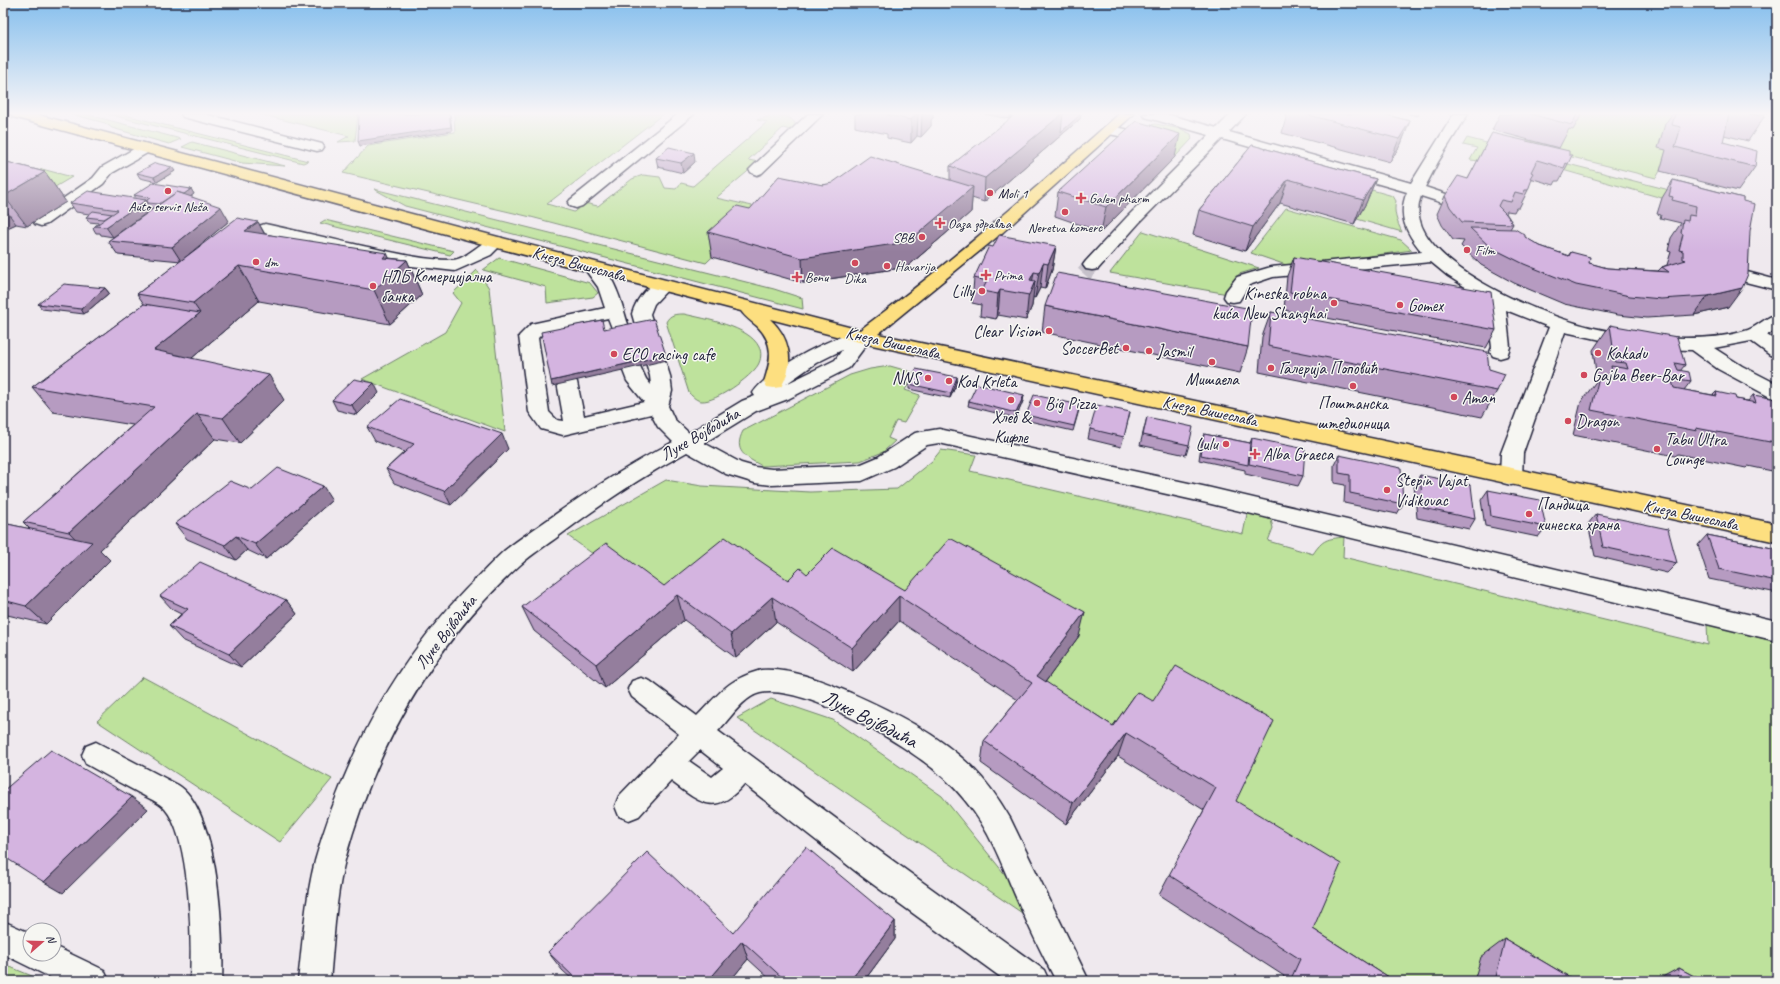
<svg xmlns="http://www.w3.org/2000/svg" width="1780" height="984" font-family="Caveat,sans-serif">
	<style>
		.green { fill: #bee29c; stroke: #70826c }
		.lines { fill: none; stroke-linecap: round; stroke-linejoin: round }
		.minor-tunnel { stroke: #c6c1ca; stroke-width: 16; stroke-dasharray: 16 8; stroke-linecap: butt }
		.minor-casing { stroke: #22223b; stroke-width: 3 }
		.major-casing { stroke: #22223b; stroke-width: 3 }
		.minor { fill: #f6f6f2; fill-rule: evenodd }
		.major { fill: #fddf80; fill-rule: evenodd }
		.wall { fill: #b69bc1; stroke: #22223b }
		.shaded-wall { fill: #947e9d; stroke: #22223b }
		.building { fill: #d4b4e0; stroke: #22223b }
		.poi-dot { fill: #d1495b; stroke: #f6f6f2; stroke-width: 1.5 }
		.labels { text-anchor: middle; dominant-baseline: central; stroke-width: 3; stroke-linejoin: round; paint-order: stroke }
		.far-poi-label { font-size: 14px; fill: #22223b; stroke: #f6f6f2; text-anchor: start }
		.street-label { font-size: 17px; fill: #22223b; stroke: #f6f6f2 }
		.poi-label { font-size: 17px; fill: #22223b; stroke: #f6f6f2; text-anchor: start }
		.near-street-label { font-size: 20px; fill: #22223b; stroke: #f6f6f2 }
	</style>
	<rect width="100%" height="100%" fill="#efe9ee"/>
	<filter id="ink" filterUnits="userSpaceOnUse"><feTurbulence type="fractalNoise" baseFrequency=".025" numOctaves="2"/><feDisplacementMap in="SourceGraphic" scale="8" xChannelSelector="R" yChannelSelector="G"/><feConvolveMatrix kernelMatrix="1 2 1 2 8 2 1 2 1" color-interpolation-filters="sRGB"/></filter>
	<g filter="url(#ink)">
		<path class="green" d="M71,114H85L181,139L169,144L112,128L105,123Z
			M108,114H121L308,161L303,163Z
			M259,114H358L355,141L338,142L349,136Z
			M454,114H663L547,204L574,212L584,203L598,206L632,179L643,175L660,177L665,188L676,189L681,183L693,186L767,122L757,120C768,116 791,110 796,126L794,131L783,128L748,160L759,162L716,198L766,209L740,230L706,263L531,217L343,173L368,146L455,132Z
			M1580,114H1677L1660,171L1656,178L1524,145L1527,140L1559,148L1568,129Z
			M1156,124L1181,129L1191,134L1192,139L1176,156L1152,149L1149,125Z
			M1467,138L1747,210L1662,198L1559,169L1470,160L1477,148L1463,145Z
			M192,142L285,166L242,163L182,147Z
			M42,169L72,177L55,187L23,180Z
			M1354,185L1393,196L1396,201C1393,212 1397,222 1402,232L1357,219L1366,203Z
			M374,189L774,289L802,298L803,309L405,206Z
			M1286,208L1401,240L1412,250L1292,267L1251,253Z
			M325,220L454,251L450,255L320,223Z
			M1143,231L1259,268L1239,274L1228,294L1110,273Z
			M499,258L590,283L598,293L593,297L547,303L546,287L483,270Z
			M477,270L489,288L505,432L362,379L445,332L461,303L453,293Z
			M684,314C705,319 749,326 759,347C762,352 761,360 758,365C751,377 716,402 702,401C697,401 693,397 689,393L666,322C670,314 676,314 684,314Z
			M890,366L915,373L905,390L920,395L904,423L896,421L888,438L895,441L883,452L860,461L762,466C745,457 733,451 743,431L850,375L870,369Z
			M941,450L976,455L970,471L1243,534L1247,514L1262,516L1271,520L1273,528L1268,541L1313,554C1323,539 1327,539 1344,537L1343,557L1708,645L1707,624L1777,642V981H1348L1223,822L1260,744L1105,749L1033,700L1078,636L904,615L671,610L568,536L666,480L702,486L810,492L897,489L932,461Z
			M143,677L332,779L280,842L97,721Z
			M771,699L833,720L942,796L1007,877L1025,915L737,718Z
			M3,964L44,981H3Z"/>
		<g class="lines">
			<path class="minor-tunnel" d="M1068,292L1092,265"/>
			<g class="minor-casing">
				<path id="minor" d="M181,114H205L322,144L324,147L322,150L317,151L183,117Z
					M678,114H694L582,206L576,208L570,206L568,203L570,200Z
					M808,114H823L762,173L757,175L752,173L749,170L752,167Z
					M1143,114H1166L1217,128L1231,114H1246L1229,132L1411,183L1454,114H1468L1438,162L1425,187L1452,196L1454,199L1452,202L1446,204L1421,196C1397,260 1548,318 1594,328C1624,335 1655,338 1685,338C1705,338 1728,337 1748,330C1758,326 1766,317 1777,314V329L1767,335L1777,342V357L1770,355L1751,341L1714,348L1742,366L1777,384V399L1770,397L1718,369L1692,350L1655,349L1624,345L1565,332L1523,453L1522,477L1519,483L1511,485L1503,483L1500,477L1501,453L1549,327L1506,310L1510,347L1507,356L1500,358L1493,356L1490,352L1492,347L1486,300L1448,276L1431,262L1273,277L1249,285L1239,301L1233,302L1227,301L1224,297L1226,291L1237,277L1271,267L1422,252C1406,233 1397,216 1407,192L1222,139L1139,223L1098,269L1092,270L1086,269L1083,265L1086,261L1127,217L1209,135L1145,117Z
					M1109,126C1121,128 1151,132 1155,145L1153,148L1148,149L1124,137L1104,133L1102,130L1104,127Z
					M144,145L149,146L151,149L149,152L112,173L103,184L47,224L41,226L35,224L33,221L35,218L93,178L102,167L139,146Z
					M265,224C298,231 331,239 363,246C392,252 421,260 451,260C468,261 485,234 502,238L504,242L491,255L455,271L403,265L259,232L257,229L259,226Z
					M593,263C614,268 622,306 628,324L626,328L619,330L612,328L608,318L544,332L538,338L549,412L557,420L564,421L557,382L560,377L567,376L574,377L577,382L584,416L644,402L627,381L622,368L625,364L632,362L639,364L646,379L651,385L650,376L632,314C636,299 652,277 669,281L672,285L654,304L650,314L670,376L672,391L668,406L674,419L689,433L742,401L755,396L753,393C767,371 844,326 870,333L872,337L849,368L788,399L756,411L704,443L741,463L755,467L772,469L859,465L878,457L915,433L939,429L1207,487L1777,621V641L1207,503L939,443L927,445L894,467L862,481L772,485L755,483L726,474L687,452C643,476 601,504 560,535C547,545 532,554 520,565C433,644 375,748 345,860C335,899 334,941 330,981H298C303,941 305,900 315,861C345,754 400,653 479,576C487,568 495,559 504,551C516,541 530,532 543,523C585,493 627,466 673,442L658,427L651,414L563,435L541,429L529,412L519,336L531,324L605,308L598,287L584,268L587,264ZM842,350L835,360L786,384L816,363Z
					M1736,269L1777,280V290L1730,278L1727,274L1730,270Z
					M761,670C793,668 822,681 851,693C894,712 938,734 972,767C987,782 999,799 1010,818L1089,981H1056C1043,956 1030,930 1019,904C1005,873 994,840 974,812C963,797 951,783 937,772C904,743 803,684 760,693C743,697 730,719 718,731L885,855L1044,970L1049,981H1006L863,877L744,784C715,818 699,802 671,781L639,816L629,820L619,816L615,806L619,796L679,734L632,697L628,689L632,681L641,678L650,681L697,716C721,692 727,680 761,670ZM700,750L723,768L712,777L689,761Z
					M96,742L178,785C219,810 224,937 222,981H190C192,941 191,839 165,809C159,802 148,798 139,793C122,784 104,774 86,764L82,755L86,746Z
					M3,921L30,933V954H54V946L104,970L109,981H58L3,954Z"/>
			</g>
			<g class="major-casing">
				<path id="major" d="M11,114H35L502,238L860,330C950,263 1035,189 1119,114H1134L1003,232L878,334L1777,524V542L863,343L770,319C789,336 796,363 781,387L774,388L767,387L764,382C771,360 775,344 757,326C751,321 745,317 741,311L490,246L13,117Z"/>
			</g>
			<use href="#minor" class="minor"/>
			<use href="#major" class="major"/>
		</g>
		<path class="wall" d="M855,114H933V118L931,120V126L921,137L917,136L911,143L887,138V134L855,127Z
			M984,114H1013L1010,119Z
			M1081,114L1080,119L984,202L972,198L971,212L907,267L803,283L712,257L708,232L750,209L823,185L950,180V166Z
			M1287,114H1383L1410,121L1401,144L1390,162L1282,133Z
			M1409,114H1419L1418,116Z
			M1500,114H1582L1573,130L1569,129L1559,148L1492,130Z
			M1672,114H1765L1764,117L1748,141L1724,135L1723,142L1755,167L1738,191L1660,171L1666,150L1658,148L1665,124Z
			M1492,133L1568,164L1559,181H1556L1554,185L1530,178L1528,190L1519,208H1516L1514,212L1507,211L1506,213L1513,224L1510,229L1540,246L1568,256L1571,252L1589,263L1607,268L1658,271L1662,267L1667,265L1671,252L1668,251L1671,238L1681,223L1660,218L1661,215L1657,214L1662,198L1673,180L1743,198L1728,307L1694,315L1647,318L1618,315L1564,304L1514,283L1481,265L1461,246L1464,241L1453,240L1442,225L1437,214L1445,196L1468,179Z
			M1252,145L1376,179L1366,203L1354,224L1280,203L1245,251L1193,235L1199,210Z
			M1175,157L1101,232L1055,216L1058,192Z
			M656,158L695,162L683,173L658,167Z
			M3,161L45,172L66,202L27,226L16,224L3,230Z
			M175,171L157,182L140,178L137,173Z
			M191,189L194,194L191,196L229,221L185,257L258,222L265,234L389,258L407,260L422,295L390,324L259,301L192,358L284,400L240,443L215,439L100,550L110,560L46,624L3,614V523L30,529L23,522L133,425L53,412L32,387L144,304L137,294L181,261L118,255L108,241L154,208L151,207L152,209L113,237L101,235L100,233H96L93,228L95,226L99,223L89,222L86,217L89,214L76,212L70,203L136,198L134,195Z
			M1056,246L1052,270L1045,289L1040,288L1035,298L1033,297L1032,306L1026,320L998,315L996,319L980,316L981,305L972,303L974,278L993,247Z
			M1294,257L1496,330L1486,348L1284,310L1287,276Z
			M105,288L109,293L84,314L42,309L38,304Z
			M1045,306L1248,347L1240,373L1042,332Z
			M1271,312L1489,369L1497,391L1482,417L1259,372L1262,337Z
			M1610,325L1685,365L1680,371L1691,381L1684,390L1713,395L1716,392L1736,399L1748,401L1753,395L1777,399V472L1748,466L1746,468L1678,454L1675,456L1573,435L1581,402L1597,380L1593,350Z
			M957,377V383L950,398L909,389V384Z
			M379,393L357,415L337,410L332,400Z
			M1024,395L1023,401L1016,418L968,406L969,401Z
			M1079,410L1073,431L1025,420L1026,415Z
			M1130,412L1121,447L1088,439L1090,429Z
			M1147,417L1189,445L1186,455L1140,445Z
			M367,427L508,449L451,505L394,483L386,469L404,452L375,441Z
			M1204,434L1250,443L1252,438L1303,476L1298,486L1245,474V470L1199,460L1202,439Z
			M1339,455L1403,504L1397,514L1344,503L1345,485L1334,483V465Z
			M1420,475L1475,519L1469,529L1417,518L1414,485Z
			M1488,490L1546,527L1538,537L1485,526L1481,500Z
			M332,500L266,559L247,550L236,560L187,539L175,524Z
			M1596,514L1677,563L1667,573L1595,556L1588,524Z
			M1707,535L1777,549V593L1709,579L1698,545Z
			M807,574L905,590L1079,636L1045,682L1113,726L1137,692L1236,801L1313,929L1394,981H1282L1284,976L1159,895L1204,810L1118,756L1066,824L981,763L984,741L1018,700L899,621L853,672L776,622L736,658L684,620L605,688L534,631L522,607L664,586L788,580Z
			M160,596L286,600L297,614L241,667L182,640L169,626L181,614L173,610Z
			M895,921V939L864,981H772L748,959L730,981H574L562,970L548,952L733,933Z
			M1505,939L1576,981H1474L1481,957Z
			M1679,968L1703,981H1655Z"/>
		<path class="shaded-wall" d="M449,114H450L452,131L360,146L358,141Z
			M916,114H918L917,136L911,143V120Z
			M922,114H933V118L931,120V126L921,137Z
			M1010,114H1013L1010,119Z
			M1062,114H1081L1080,119L984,202L985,178Z
			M1410,121L1401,144L1390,162L1399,139Z
			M1180,134L1175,157L1101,232L1106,207Z
			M694,153L695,162L683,173L681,163Z
			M172,167L175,171L157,182L154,177Z
			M45,172L66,202L27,226L4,196Z
			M1288,179L1280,203L1245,251L1253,227Z
			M1376,179L1366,203L1354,224L1363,200Z
			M973,187L971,212L907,267L803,283L802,258Z
			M191,189L194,194L170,211L167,206Z
			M146,200L152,209L113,237L106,227Z
			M3,206L16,224L3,230Z
			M221,207L229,221L181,261L172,247Z
			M258,222L276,256L245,231Z
			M1056,246L1052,270L1045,289L1048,264Z
			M387,253L395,271L407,260L422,295L390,324L374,290L383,258Z
			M1043,263L1040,288L1035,298L1039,273Z
			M239,266L259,301L172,375L154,350L200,313L193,303Z
			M1034,272L1031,290L1035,281L1032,306L1026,320L1030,280Z
			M105,288L109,293L84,314L81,309Z
			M1742,288L1728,307L1694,315L1708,296Z
			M1000,290L998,315L996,319L998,294Z
			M666,355L667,360L552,386L551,381Z
			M269,375L284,400L240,443L223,418Z
			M957,377V383L950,398L951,393Z
			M374,383L379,393L357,415L352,405Z
			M1024,395L1023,401L1016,418V413Z
			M197,414L215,439L100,550L110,560L46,624L26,606L85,549L69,532Z
			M502,434L508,449L451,505L444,491Z
			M323,486L332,500L266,559L255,544Z
			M236,536L247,550L236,560L225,545Z
			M677,595L684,620L605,688L596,664Z
			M899,596V621L853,672L852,648Z
			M772,597L776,622L736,658L731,634Z
			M286,600L297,614L241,667L229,654Z
			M1085,612L1079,636L1032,700L1037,676Z
			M1126,733L1118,756L1066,824L1073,803Z
			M132,797L148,809L63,893L44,882Z
			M895,921V939L864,981H850Z
			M742,941L748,959L730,981H708Z"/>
		<path class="building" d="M359,114H449L451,127L358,141Z
			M888,114H916L911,120L887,115Z
			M1016,114H1062L985,178L950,166Z
			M1063,114H1081L1061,132Z
			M1305,114H1383L1410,121L1399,139Z
			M1530,114H1577L1572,125Z
			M1675,114H1729L1723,142L1757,151L1755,167L1675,147L1681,127L1672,125Z
			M1750,114H1765L1764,117Z
			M1136,121L1180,134L1106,207L1058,192Z
			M1492,133L1569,151V155H1572L1568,164L1566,163L1564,168L1537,160L1531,172L1533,173L1530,178L1532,179L1528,190H1525L1523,194L1515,192L1511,202L1501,200L1498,206L1506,214L1513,224L1462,222L1450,207L1445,196L1458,176L1468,179Z
			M1252,145L1376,179L1363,200L1288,179L1253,227L1199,210Z
			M669,147L694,153L681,163L656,158Z
			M870,156L973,187L908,242L802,258L708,232L737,206L750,209L779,176L823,185L832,183Z
			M3,161L45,172L4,196L3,195Z
			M155,163L172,167L154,177L137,173Z
			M1673,180L1743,198V201L1755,204L1750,231L1748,274L1742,288L1708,296L1661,299L1630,296L1576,285L1524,264L1490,247L1470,228L1515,229L1525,235V237L1540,246L1569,256L1571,252L1590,257L1589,263L1607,268L1669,272L1662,267L1686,260L1683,259V251L1679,250L1683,234L1681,233L1683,220L1688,221L1689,215L1695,216L1696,206L1672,200L1673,197L1669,196Z
			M153,183L191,189L184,194L177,192L159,204L148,203L147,200L150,198L134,195Z
			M88,191L146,200L106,227L95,226L118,210L70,203Z
			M177,192L221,207L172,247L108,241Z
			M93,211L112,214L104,219L86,217Z
			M237,218L258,222L245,231L387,253L383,258L407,260L374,290L239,266L193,303L137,294Z
			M999,235L1056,246L1048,264L1043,263L1039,273L1034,272L1030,280L1035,281L1029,295L1000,290L998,294L982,291L987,281L974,278L989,246L993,247Z
			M1294,257L1491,292L1496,330L1290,292Z
			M1057,273L1252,309L1248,347L1045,306Z
			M64,284L105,288L81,309L38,304Z
			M144,304L200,313L154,350L269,375L223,418L197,414L69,532L23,522L154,407L32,387Z
			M1271,312L1487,352L1489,369L1505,374L1497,391L1268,346Z
			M654,319L666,355L551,381L541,332L602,320L604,329Z
			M1610,325L1677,337L1685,365L1675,363L1678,370L1689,372L1691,381L1671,378L1674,388L1717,396L1716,392L1735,396L1736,399L1756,403L1753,395L1777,399V442L1769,441L1770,442L1696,428L1697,431L1591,410L1599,377L1614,380L1611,366L1628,369L1626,363L1615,362Z
			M916,369L957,377L951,393L909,384Z
			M354,379L374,383L352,405L332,400Z
			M977,384L1024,395L1016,413L969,401Z
			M1034,395L1080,405L1074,426L1026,415Z
			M400,399L502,434L444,491L386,469L414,444L367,427Z
			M1097,405L1130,412L1124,437L1090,429Z
			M1147,417L1193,427L1189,445L1143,435Z
			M1204,434L1250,443L1248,465L1201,455Z
			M1252,438L1305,449L1303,476L1249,464Z
			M1339,455L1401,468L1403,504L1350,493V475L1339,473Z
			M278,468L323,486L255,544L236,536L225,545L175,524L230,481L252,490Z
			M1420,475L1471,485L1475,519L1423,508Z
			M1488,490L1540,500L1546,527L1491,516Z
			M1596,514L1668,529L1677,563L1603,547Z
			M3,523L92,542L26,606L3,600Z
			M1707,535L1777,549V581L1719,569Z
			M725,537L788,580L800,568L807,574L833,548L905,590L950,538L1085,612L1037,676L1113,726L1137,692L1153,701L1176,666L1274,721L1236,801L1341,864L1313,929L1394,981H1290L1300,959L1169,875L1216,788L1126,733L1073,803L984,741L1032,683L899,596L852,648L772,597L731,634L677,595L596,664L522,607L606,543L664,586Z
			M200,562L286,600L229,654L169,626L188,609L160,596Z
			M51,750L132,797L44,882L3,856V791Z
			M806,847L895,921L850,981H786L742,941L708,981H578L548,952L647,852L733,933Z
			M1505,939L1576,981H1495Z
			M1679,968L1703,981H1678Z"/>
	</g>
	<linearGradient id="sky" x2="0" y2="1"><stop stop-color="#86bfed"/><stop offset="0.45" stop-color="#f8f5f7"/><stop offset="1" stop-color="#f8f5f7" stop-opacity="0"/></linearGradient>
	<rect width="1780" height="252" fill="url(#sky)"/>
	<g class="poi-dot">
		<circle cx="168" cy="191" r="4"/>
		<circle cx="990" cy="193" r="4"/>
		<path d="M1079 192h4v4h4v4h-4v4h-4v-4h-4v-4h4z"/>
		<circle cx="1065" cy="212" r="4"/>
		<path d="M938 217h4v4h4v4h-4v4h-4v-4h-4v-4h4z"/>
		<circle cx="922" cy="237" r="4"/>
		<circle cx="1467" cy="250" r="4"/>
		<circle cx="256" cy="262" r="4"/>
		<circle cx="855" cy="263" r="4"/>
		<circle cx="887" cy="266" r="4"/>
		<path d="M984 269h4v4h4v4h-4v4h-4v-4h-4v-4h4z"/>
		<path d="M795 271h4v4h4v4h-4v4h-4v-4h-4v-4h4z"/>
		<circle cx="373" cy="286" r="4"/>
		<circle cx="982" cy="291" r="4"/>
		<circle cx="1334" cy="303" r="4"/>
		<circle cx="1400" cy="305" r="4"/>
		<circle cx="1049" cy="331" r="4"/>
		<circle cx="1126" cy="348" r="4"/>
		<circle cx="1149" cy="351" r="4"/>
		<circle cx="1598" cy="353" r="4"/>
		<circle cx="614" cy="354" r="4"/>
		<circle cx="1212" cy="362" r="4"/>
		<circle cx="1271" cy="368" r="4"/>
		<circle cx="1584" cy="375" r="4"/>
		<circle cx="928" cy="378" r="4"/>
		<circle cx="949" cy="381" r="4"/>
		<circle cx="1353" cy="386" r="4"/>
		<circle cx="1454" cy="397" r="4"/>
		<circle cx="1011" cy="400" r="4"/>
		<circle cx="1037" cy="403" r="4"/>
		<circle cx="1568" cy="421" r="4"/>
		<circle cx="1226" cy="444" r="4"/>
		<circle cx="1657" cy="449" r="4"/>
		<path d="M1253 448h4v4h4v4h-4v4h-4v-4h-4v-4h4z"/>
		<circle cx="1387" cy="490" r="4"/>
		<circle cx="1529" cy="514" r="4"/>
	</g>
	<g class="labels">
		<g class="far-poi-label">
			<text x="998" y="193">Moli 1</text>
			<text x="1089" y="198">Galen pharm</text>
			<text x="168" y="206" text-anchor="middle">Auto servis Neša</text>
			<text x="948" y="223">Оаза здравља</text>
			<text x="1065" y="227" text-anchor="middle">Neretva komerc</text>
			<text x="914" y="237" text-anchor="end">SBB</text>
			<text x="1475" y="250">Film</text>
			<text x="264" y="262">dm</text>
			<text x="895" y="266">Havarija</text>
			<text x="994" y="275">Prima</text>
			<text x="805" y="277">Benu</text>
			<text x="855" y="278" text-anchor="middle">Dika</text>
		</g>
		<g class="street-label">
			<text transform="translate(579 264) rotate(15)">Кнеза Вишеслава</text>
			<text transform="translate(893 343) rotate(13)">Кнеза Вишеслава</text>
			<text transform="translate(1210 411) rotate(12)">Кнеза Вишеслава</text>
			<text transform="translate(700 434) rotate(-30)">Луке Војводића</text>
			<text transform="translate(1691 515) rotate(12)">Кнеза Вишеслава</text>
			<text transform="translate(446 632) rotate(-52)">Луке Војводића</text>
		</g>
		<g class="poi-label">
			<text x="381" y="276">НЛБ Комерцијална<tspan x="381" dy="20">банка</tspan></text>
			<text x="974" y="291" text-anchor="end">Lilly</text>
			<text x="1326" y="293" text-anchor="end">Kineska robna<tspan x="1326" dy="20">kuća New Shanghai</tspan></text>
			<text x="1408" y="305">Gomex</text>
			<text x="1041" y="331" text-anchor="end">Clear Vision</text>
			<text x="1118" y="348" text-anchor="end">SoccerBet</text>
			<text x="1157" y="351">Jasmil</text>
			<text x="1606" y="353">Kakadu</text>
			<text x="622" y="354">ECO racing cafe</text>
			<text x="1279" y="368">Галерија Поповић</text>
			<text x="1592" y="375">Gajba Beer-Bar</text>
			<text x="920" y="378" text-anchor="end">NNS</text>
			<text x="1212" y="379" text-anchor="middle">Мишаела</text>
			<text x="957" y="381">Kod Krleta</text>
			<text x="1462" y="397">Aman</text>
			<text x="1045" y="403">Big Pizza</text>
			<text x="1353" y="403" text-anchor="middle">Поштанска<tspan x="1353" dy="20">штедионица</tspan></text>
			<text x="1011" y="417" text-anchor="middle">Хлеб &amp;<tspan x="1011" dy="20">Кифле</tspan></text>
			<text x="1576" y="421">Dragon</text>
			<text x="1665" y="439">Tabu Ultra<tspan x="1665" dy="20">Lounge</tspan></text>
			<text x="1218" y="444" text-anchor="end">Lulu</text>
			<text x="1263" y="454">Alba Graeca</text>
			<text x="1395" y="480">Stepin Vajat<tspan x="1395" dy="20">Vidikovac</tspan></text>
			<text x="1537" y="504">Пандица<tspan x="1537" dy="20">кинеска храна</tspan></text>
		</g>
		<g class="near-street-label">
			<text transform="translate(870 719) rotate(27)">Луке Војводића</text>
		</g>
	</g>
	<rect width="1780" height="984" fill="none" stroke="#f6f6f2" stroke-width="16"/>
	<rect x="8" y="8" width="1764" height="968" fill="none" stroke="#22223b" stroke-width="1.5" filter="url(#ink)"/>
	<g transform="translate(42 942) rotate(70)"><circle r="19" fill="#f6f6f2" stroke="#a1a1a9"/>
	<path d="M0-3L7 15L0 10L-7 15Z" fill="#d1495b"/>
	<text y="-6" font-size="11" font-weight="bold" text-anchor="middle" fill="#22223b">N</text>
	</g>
</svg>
